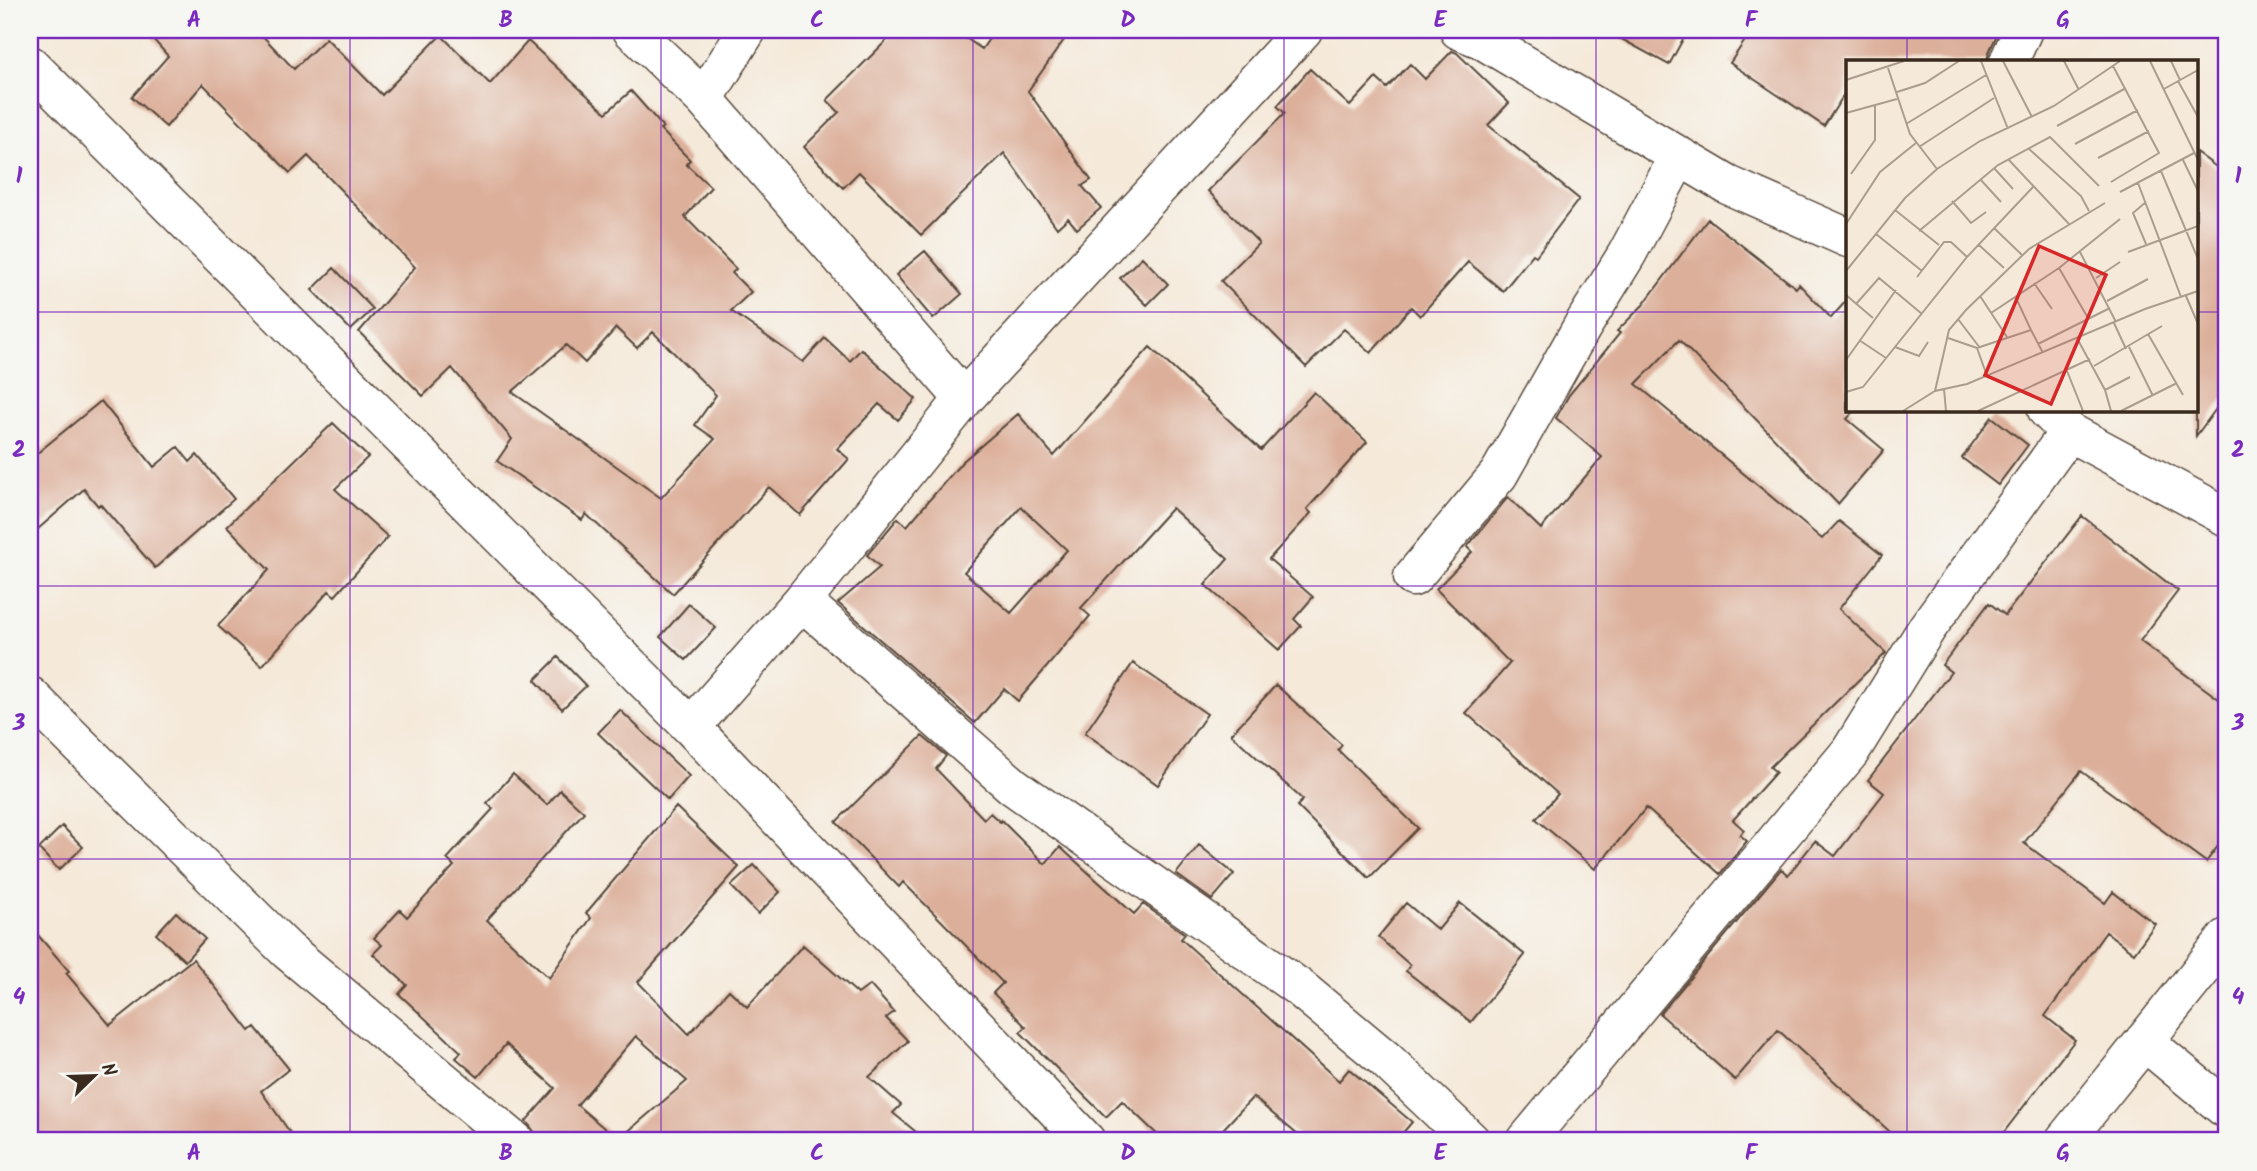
<svg xmlns="http://www.w3.org/2000/svg" width="2257" height="1171" font-family="Kalam,sans-serif">
	<style>
		.building { fill: #dcaf9a; fill-rule: evenodd }
		.lines { fill: none; stroke-linecap: round; stroke-linejoin: round }
		.minor-casing { stroke: #57473a; stroke-width: 41 }
		.minor { stroke: #fff; stroke-width: 38 }
		.grid { fill: none; stroke: #7b2cbf; stroke-width: 2; stroke-opacity: 0.55 }
		.inset-road { fill: none; stroke: #ab9d8e; stroke-width: 2 }
		.view { fill: #d62828; fill-opacity: 0.15; stroke: #d62828; stroke-width: 3.5 }
		.inset-edge { fill: none; stroke: #3b2a1e; stroke-width: 3.5 }
		.neatline { fill: none; stroke: #7b2cbf; stroke-width: 2.5 }
		.grid-label { font-size: 23px; text-anchor: middle; font-weight: bold; fill: #7b2cbf }
	</style>
	<rect width="100%" height="100%" fill="#f6f6f2"/>
	<filter id="ink" filterUnits="userSpaceOnUse"><feTurbulence type="fractalNoise" baseFrequency=".0143" numOctaves="2"/><feDisplacementMap in="SourceGraphic" scale="14" xChannelSelector="R" yChannelSelector="G"/><feConvolveMatrix kernelMatrix="1 2 1 2 8 2 1 2 1" color-interpolation-filters="sRGB"/></filter>
	<filter id="wash" filterUnits="userSpaceOnUse"><feTurbulence type="fractalNoise" baseFrequency=".00686" numOctaves="4" result="noise"/><feDisplacementMap in="SourceGraphic" scale="28" xChannelSelector="R" yChannelSelector="G"/><feGaussianBlur stdDeviation="1.57" result="paint"/><feColorMatrix in="noise" values="0 0 0 0 0 0 0 0 0 0 0 0 0 0 0 0 0 1.4 0 .05"/><feComposite in="paint" operator="in"/></filter>
	<g filter="url(#wash)">
		<rect width="100%" height="100%" fill="#f5e9d9"/>
		<g id="blocks">
			<path class="building" d="M145,30H257L294,69L326,38L382,95L441,35L490,84L528,41L606,113L631,91L663,127L660,129L690,160L686,164L711,187L685,217L736,269L732,273L751,292L731,311L803,362L825,338L850,361L861,349L916,399L898,420L879,404L837,449L849,459L800,515L769,487L673,594L586,514L582,520L497,461L512,439L452,368L423,396L359,332L415,267L308,156L290,173L203,84L166,127L132,97L168,56ZM616,328L637,348L653,332L716,395L695,425L715,439L661,498L512,392L566,345L585,363Z
				M897,30H954L982,49L995,30H1071L1028,91L1091,180L1082,186L1101,208L1077,229L1068,218L1057,228L1004,153L921,235L859,172L843,188L804,147L839,112L827,100Z
				M1605,30H1688L1669,65Z
				M1752,30H1999L1989,52L1987,61H1847V90L1824,126L1730,63Z
				M1452,51L1457,53L1509,103L1488,125L1579,199L1536,256L1533,254L1503,291L1468,262L1420,316L1411,307L1371,353L1344,329L1306,367L1221,281L1259,243L1208,191L1285,113L1277,106L1310,69L1350,106L1376,78L1387,88L1410,64L1425,79Z
				M2196,152L2227,175V394L2196,436Z
				M1708,219L1796,288L1799,284L1831,318L1847,300V410L1854,411L1847,419L1884,450L1838,504L1679,340L1636,384L1822,539L1839,521L1882,555L1839,609L1886,653L1770,767L1776,772L1733,820L1744,830L1740,835L1747,841L1720,874L1646,808L1595,869L1536,819L1558,794L1466,713L1510,663L1436,589L1472,552L1467,547L1508,497L1541,529L1602,457L1556,418L1569,395L1620,333L1617,331L1643,305Z
				M925,251L962,294L933,319L896,275Z
				M1142,257L1168,284L1147,305L1120,278Z
				M334,268L373,309L351,330L312,290Z
				M1150,347L1261,450L1314,392L1367,442L1307,509L1311,513L1269,559L1313,597L1294,619L1301,626L1279,650L1205,585L1228,559L1172,508L1081,608L1090,616L1018,701L1004,689L975,723L838,603L880,567L867,555L898,518L907,526L962,462L1018,414L1054,456ZM1021,507L1067,550L1011,613L964,572Z
				M101,401L154,467L178,447L190,462L197,455L234,499L155,568L100,504L98,506L84,489L30,536V459Z
				M1992,417L2028,445L1998,485L1962,458Z
				M333,423L368,457L335,489L388,537L335,596L329,591L262,666L218,626L269,570L227,526Z
				M2082,516L2178,591L2140,641L2227,705V834L2206,862L2081,771L2024,843L2105,903L2113,892L2155,924L2134,953L2106,932L2045,1016L2075,1040L1997,1141H1900L1778,1030L1735,1080L1660,1014L1781,869L1788,875L1815,841L1835,856L1884,793L1868,780L1951,672L1942,665L1989,603L2005,615Z
				M689,604L716,628L686,660L660,637Z
				M558,657L586,686L562,709L535,680Z
				M1133,663L1207,714L1158,785L1085,733Z
				M1276,685L1342,745L1338,750L1418,828L1369,878L1297,806L1303,800L1231,734Z
				M620,710L689,776L668,800L598,733Z
				M922,736L946,756L936,769L984,819L990,813L1000,822L1001,820L1045,864L1060,847L1134,914L1143,904L1185,934L1181,939L1339,1081L1349,1069L1412,1122L1396,1141H1305L1253,1097L1212,1141H1164L1122,1101L1106,1117L1020,1032L1026,1027L993,993L1003,983L903,882L899,887L836,822Z
				M513,774L547,805L560,790L584,812L487,920L549,978L591,918L586,913L676,807L739,867L638,982L689,1034L729,990L747,1007L803,945L858,994L870,985L894,1012L886,1018L908,1041L869,1077L901,1105L893,1113L927,1141H536L535,1133L526,1121L555,1088L506,1044L478,1077L456,1058L461,1052L399,994L407,985L373,954L382,945L374,938L400,910L407,917L454,866L447,859L493,809L487,803ZM636,1036L687,1081L618,1140L577,1105Z
				M62,826L83,847L59,870L39,849Z
				M1199,845L1234,874L1212,900L1176,874Z
				M754,865L780,892L758,914L731,886Z
				M1406,903L1438,930L1460,903L1525,955L1471,1022L1406,971L1410,965L1378,937Z
				M176,912L205,939L185,961L156,934Z
				M30,926L69,971L66,973L110,1025L193,959L250,1031L255,1027L289,1069L261,1091L296,1141H30Z"/>
		</g>
	</g>
	<g filter="url(#ink)">
		<use href="#blocks" fill-opacity="0" stroke="#57473a" stroke-width="2"/>
		<g class="lines">
			<g class="minor-casing">
				<path id="minor" d="M632,30L704,99L964,399L802,601L691,727
					M1459,30L1481,39L1728,185L1848,238
					M2009,61L2023,30
					M30,65L691,727L1086,1141
					M704,99L747,30
					M964,399L1303,30
					M2047,410L2069,432L2227,517
					M1413,577L1499,474L1582,327L1627,254L1679,156
					M802,601L1013,786L1301,989L1385,1059L1471,1141
					M30,696L287,950L515,1141
					M2144,1041L2227,1110
					M1526,1141L1850,752L1927,628L2069,432
					M2064,1141L2227,938"/>
			</g>
			<use href="#minor" class="minor"/>
		</g>
	</g>
	<path class="grid" d="M350,30V1141M661,30V1141M973,30V1141M1284,30V1141M1596,30V1141M1907,30V61M30,312H1848M2196,312H2227M1907,410V1141M30,586H2227M30,859H2227"/>
	<g transform="translate(1846 60)">
		<rect width="352" height="352" fill="#f5e9d9"/>
		<path class="inset-road" d="M135,1L162,69M157,1L186,57M218,1L233,30M304,1L352,100M325,1L334,20M42,8L64,74L91,109M0,20L58,1M332,21L352,57M318,29L352,10M51,32L79,23L113,1M0,53L51,39M60,64L140,15M211,66L280,28M229,84L292,50M73,87L148,38M183,89L235,136L243,151M252,98L303,71M162,99L223,164M337,100L352,131M148,108L167,129M315,111L352,199M5,114L29,80V46M134,119L155,142M265,122L313,93L267,6M292,123L335,237M274,132L348,93M106,141L125,163L140,152M300,142L287,153L300,184M49,150L93,185M0,164L34,112L70,83M148,168L176,195M73,171L152,105L204,77L253,126M30,174L76,211M133,185L158,208M234,192L270,262M282,192L352,166M213,208L242,258M0,211L59,138L91,109L134,81L208,46L274,1M71,217L98,182H105L121,197M250,218L274,202M188,223L206,249M0,235L27,258M134,236L161,277M340,236L352,264M170,238L185,270M261,241L302,219M10,244L33,218L76,254M145,253L213,208L274,159M112,259L134,288M268,263L280,289M302,274L337,335M102,278L131,288M13,280L40,298M232,280L259,330L265,351M192,284L264,248M49,287L73,296L82,282M283,287L307,336M0,300L50,230M248,306L316,266M221,311L237,351M141,316L131,288L185,270L197,293M98,329L100,351M259,330L284,317M89,331L103,270L120,250L183,189L259,143M0,332L17,327L121,197L187,127M57,351L89,331L121,324L299,249L352,231M132,351L244,299M275,351L331,323"/>
		<path class="view" d="M193,186L260,215L205,344L139,315Z"/>
		<rect width="352" height="352" class="inset-edge"/>
	</g>
	<rect width="2257" height="1171" fill="none" stroke="#f6f6f2" stroke-width="77"/>
	<g transform="translate(94 1076) rotate(67)" stroke="#f6f6f2" stroke-width="5" paint-order="stroke">
	<path d="M0-5L12 26L0 18L-12 26Z" fill="#3b2a1e"/>
	<text y="-10" font-size="19" font-weight="bold" text-anchor="middle" fill="#3b2a1e">N</text>
	</g>
	<rect x="38" y="38" width="2180" height="1094" class="neatline"/>
	<g class="grid-label">
		<text x="194" y="27">A</text>
		<text x="506" y="27">B</text>
		<text x="817" y="27">C</text>
		<text x="1128" y="27">D</text>
		<text x="1440" y="27">E</text>
		<text x="1751" y="27">F</text>
		<text x="2063" y="27">G</text>
		<text x="19" y="183">1</text>
		<text x="2238" y="183">1</text>
		<text x="19" y="457">2</text>
		<text x="2238" y="457">2</text>
		<text x="19" y="730">3</text>
		<text x="2238" y="730">3</text>
		<text x="19" y="1004">4</text>
		<text x="2238" y="1004">4</text>
		<text x="194" y="1160">A</text>
		<text x="506" y="1160">B</text>
		<text x="817" y="1160">C</text>
		<text x="1128" y="1160">D</text>
		<text x="1440" y="1160">E</text>
		<text x="1751" y="1160">F</text>
		<text x="2063" y="1160">G</text>
	</g>
</svg>
